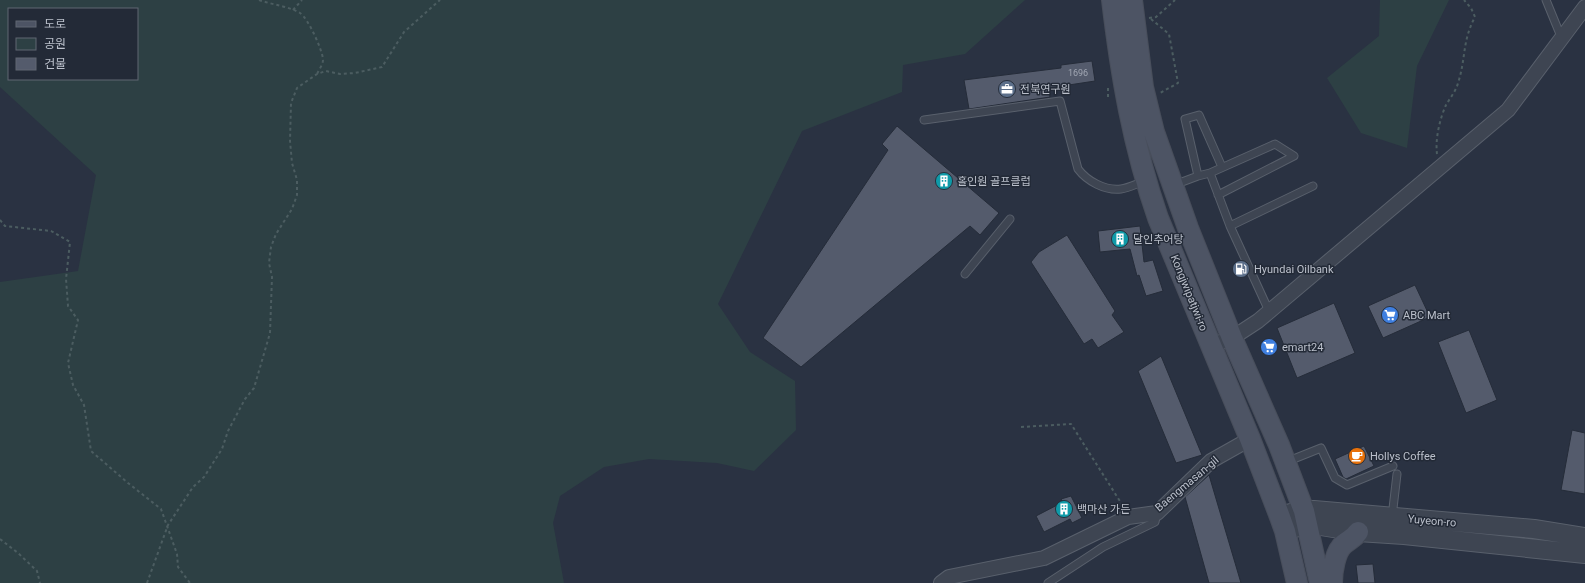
<svg xmlns="http://www.w3.org/2000/svg" width="1585" height="583" font-family="Roboto,'Noto Sans KR',sans-serif">
	<style>
		.green { fill: #2d4044; fill-rule: evenodd }
		.building { fill: #545b6c; stroke: #252c39 }
		.lines { fill: none; stroke-linecap: round; stroke-linejoin: round }
		.service-casing { stroke: #59606c; stroke-width: 9 }
		.minor-casing { stroke: #59606c; stroke-width: 16 }
		.tertiary-casing { stroke: #59606c; stroke-width: 20 }
		.secondary-casing { stroke: #484e5b; stroke-width: 22 }
		.path { stroke: #4c5d61; stroke-width: 2; stroke-dasharray: 3 3; stroke-linecap: butt }
		.service { stroke: #3e4552; stroke-width: 7 }
		.minor { stroke: #3e4552; stroke-width: 14 }
		.tertiary { stroke: #3e4552; stroke-width: 18 }
		.secondary { stroke: #4d5464; stroke-width: 20 }
		.labels { text-anchor: middle; dominant-baseline: central; stroke-width: 3; stroke-linejoin: round; paint-order: stroke }
		.number-label { font-size: 9px; fill: #a1a7b3 }
		.poi-label { font-size: 11px; fill: #bbc0cb; stroke: #232a37; text-anchor: start }
		.street-label { font-size: 11px; fill: #bbc0cb; stroke: #232a37 }
	</style>
	<rect width="100%" height="100%" fill="#2a3242"/>
	<path class="green" d="M0,0H1025L965,54L903,65L902,92L802,131L718,304L750,352L795,381L796,430L754,471L717,463L649,459L604,467L560,496L553,523L564,583H0V282L78,271L96,175L0,87ZM9,9H137V79H9Z
		M1380,0H1449L1417,66L1407,148L1361,133L1327,78L1379,36Z"/>
	<path class="building" d="M1092,61L1095,81L1049,88L1050,97L969,109L964,80L1061,68V65Z
		M897,126L999,213L980,235L970,226L801,367L763,338L888,150L882,144Z
		M1140,226L1144,262L1153,260L1163,291L1146,296L1139,275L1137,276L1130,249L1100,252L1098,231Z
		M1067,235L1115,311L1112,315L1124,332L1098,348L1092,339L1084,344L1031,262L1039,252Z
		M1415,285L1430,317L1383,338L1368,306Z
		M1334,303L1355,353L1297,378L1277,328Z
		M1469,330L1497,400L1466,413L1438,342Z
		M1161,356L1202,455L1176,463L1138,371Z
		M1572,430L1585,433V494L1561,490Z
		M1364,446L1374,466L1346,479L1343,477L1335,459Z
		M1209,475L1241,583H1209L1185,497Z
		M1071,496L1082,518L1072,523L1070,519L1044,532L1036,516L1063,502L1061,499Z
		M1373,564L1375,583H1358L1356,565Z"/>
	<g class="lines">
		<g class="service-casing">
			<path id="service" d="M1546,0L1562,39
				M924,120L1060,101L1078,169C1087,181 1105,191 1121,189C1129,188 1138,183 1145,181
				M1210,173L1275,144L1294,156L1218,195
				M1198,176L1185,119L1199,115L1222,167
				M1174,185L1198,176L1210,173L1230,226L1269,311
				M1230,226L1313,186
				M965,274L1010,219
				M1286,462L1321,448L1335,478L1347,485L1393,466
				M1392,517L1397,474
				M1048,583L1103,547L1155,522L1157,513"/>
		</g>
		<g class="minor-casing">
			<path id="minor" d="M1210,346L1232,338L1258,321L1508,110L1585,7
				M941,583L949,577L1044,558L1128,517L1157,513L1211,461L1250,439"/>
		</g>
		<g class="tertiary-casing">
			<path id="tertiary" d="M1280,517L1291,513L1314,510L1534,529L1585,537
				M1285,531L1308,524L1358,532L1404,535L1585,554"/>
		</g>
		<g class="secondary-casing">
			<path id="secondary" d="M1112,0C1121,76 1133,146 1158,218L1250,439L1280,517L1285,531L1297,583
				M1132,0L1143,87L1154,132L1188,228L1232,338L1279,445L1304,511L1320,583
				M1332,583C1332,572 1335,551 1344,544C1350,539 1353,539 1358,532"/>
		</g>
		<path class="path" d="M259,0C273,5 288,6 300,13C308,18 323,51 323,60C323,64 319,70 317,74
			M293,10L302,0
			M1149,18L1156,17L1175,0
			M1151,19L1169,34L1178,83L1160,93
			M1108,97V88
			M1437,154C1435,139 1440,118 1446,105C1450,98 1456,91 1458,83C1466,59 1462,41 1475,17L1471,8L1464,0
			M0,220L5,226L51,231L70,242L66,279L68,306L78,320L68,363L73,385L84,405L91,451L128,483L161,509L177,554L178,567L190,583
			M1021,427L1071,424L1123,506
			M0,539L18,553L37,571L40,583
			M147,583L168,525L193,487L204,477L222,449L228,431L245,399L254,388L270,333L272,277L269,263L271,247L276,234L292,209L297,195V180L292,163L290,141L291,103L297,88L317,74L326,71L340,74L355,73L382,67L404,32L440,0"/>
		<use href="#service" class="service"/>
		<use href="#minor" class="minor"/>
		<use href="#tertiary" class="tertiary"/>
		<use href="#secondary" class="secondary"/>
	</g>
	<defs>
		<g id="office-disc" transform="scale(0.9)"><circle r="9.5" fill="#5c6f8a" stroke="#232a37"/><path d="M-6-3h4V-5.5h4V-3h4V5H-6ZM-1-4.5V-3h2v-1.5ZM-6 0V1H6V0Z" fill="#fff"/></g>
		<g id="building-disc" transform="scale(0.9)"><circle r="9.5" fill="#0f9aa8" stroke="#232a37"/><path d="M-4-6H4V6H1V3H-1V6H-4ZM-2.5-4.3h1.7v1.8h-1.7ZM.8-4.3h1.7v1.8H.8ZM-2.5-1h1.7V.8h-1.7ZM.8-1h1.7V.8H.8Z" fill="#fff"/></g>
		<g id="fuel-disc" transform="scale(0.9)"><circle r="9.5" fill="#5c6f8a" stroke="#232a37"/><path d="M-5.5-6h7V0h2V4h1.3V-2.5L3-4.5l.8-.8L6-3V5H2.5V1h-1V6h-7ZM-4.2-4.7v3.2H.2V-4.7Z" fill="#fff"/></g>
		<g id="supermarket-disc" transform="scale(0.9)"><circle r="9.5" fill="#3f7fe0" stroke="#232a37"/><path d="M-6-5.5h2.5l.6 2H6L4.5 2H-2.5L-4.4-4H-6ZM-1.5 3.2a1.3 1.3 0 1 0 .1 0ZM3 3.2a1.3 1.3 0 1 0 .1 0Z" fill="#fff"/></g>
		<g id="cafe-disc" transform="scale(0.9)"><circle r="9.5" fill="#e8710a" stroke="#232a37"/><path d="M-5.5-4.5H6V0H3Q3 3.5 0 3.5H-2.5Q-5.5 3.5-5.5 0ZM3-3.2v2h1.7v-2ZM-6 4.5H4V6H-6Z" fill="#fff"/></g>
	</defs>
	<g fill-rule="evenodd">
		<use href="#office-disc" x="1007" y="89"/>
		<use href="#building-disc" x="944" y="181"/>
		<use href="#building-disc" x="1120" y="239"/>
		<use href="#fuel-disc" x="1241" y="269"/>
		<use href="#supermarket-disc" x="1390" y="315"/>
		<use href="#supermarket-disc" x="1269" y="347"/>
		<use href="#cafe-disc" x="1357" y="456"/>
		<use href="#building-disc" x="1064" y="509"/>
	</g>
	<g class="labels">
		<g class="number-label">
			<text x="1078" y="73">1696</text>
		</g>
		<g class="poi-label">
			<text x="1020" y="89">전북연구원</text>
			<text x="957" y="181">홀인원 골프클럽</text>
			<text x="1133" y="239">달인추어탕</text>
			<text x="1254" y="269">Hyundai Oilbank</text>
			<text x="1403" y="315">ABC Mart</text>
			<text x="1282" y="347">emart24</text>
			<text x="1370" y="456">Hollys Coffee</text>
			<text x="1077" y="509">백마산 가든</text>
		</g>
		<g class="street-label">
			<text transform="translate(1189 293) rotate(68)">Kongjwipatjwi-ro</text>
			<text transform="translate(1187 484) rotate(-40)">Baengmasan-gil</text>
			<text transform="translate(1432 521) rotate(5)">Yuyeon-ro</text>
		</g>
	</g>
	<rect x="8" y="8" width="130" height="72" fill="#232a37" stroke="#606672"/>
	<rect x="16" y="21" width="20" height="6" fill="#4d5464" stroke="#606672"/>
	<text x="44" y="28" font-size="12" fill="#bbc0cb">도로</text>
	<rect x="16" y="38" width="20" height="12" fill="#2d4044" stroke="#606672"/>
	<text x="44" y="48" font-size="12" fill="#bbc0cb">공원</text>
	<rect x="16" y="58" width="20" height="12" fill="#545b6c" stroke="#606672"/>
	<text x="44" y="68" font-size="12" fill="#bbc0cb">건물</text>
</svg>
